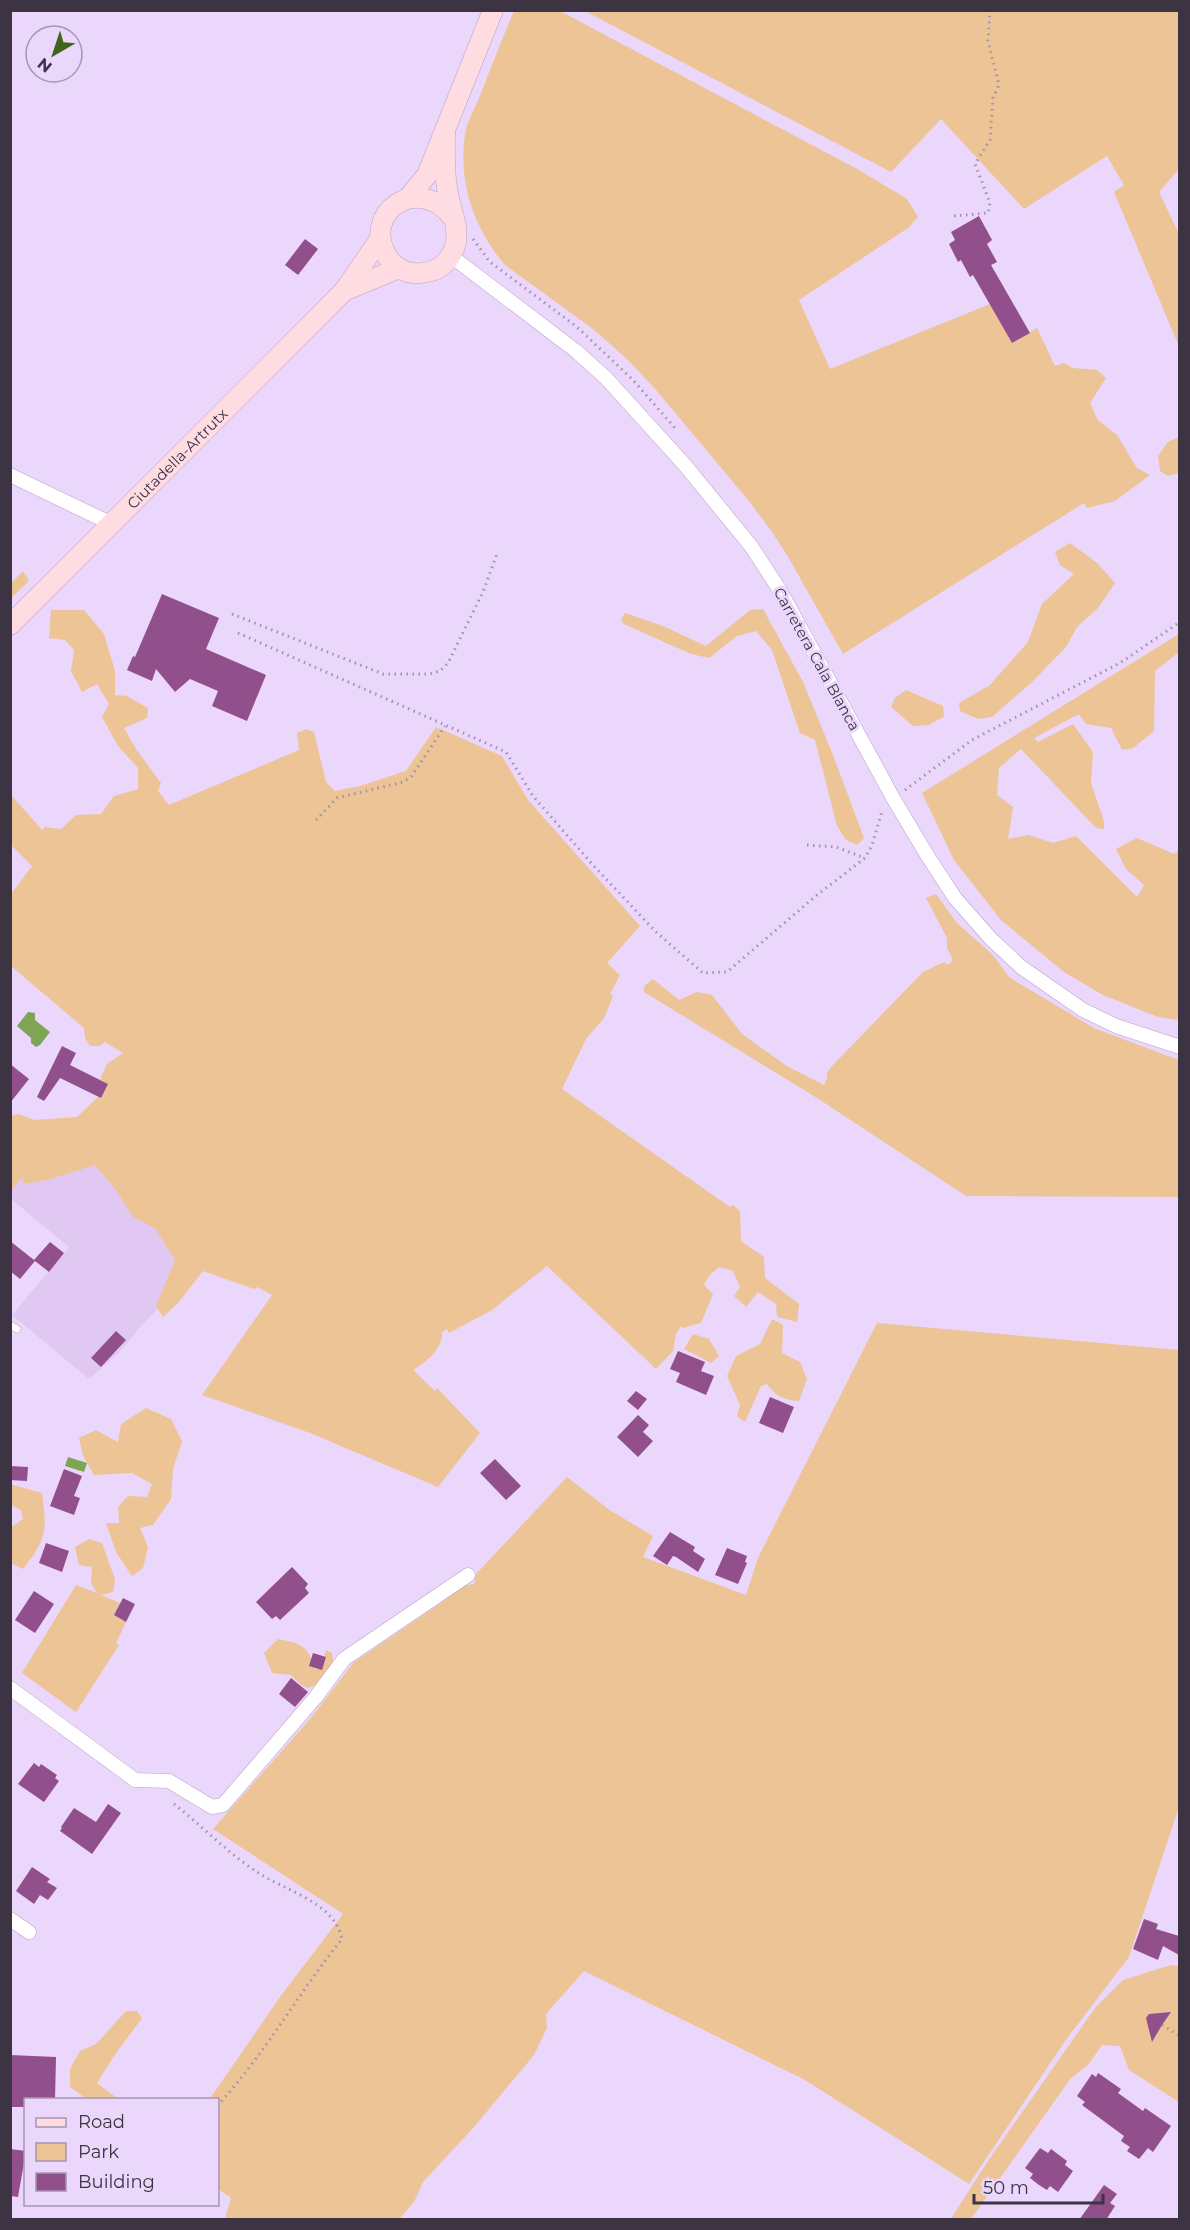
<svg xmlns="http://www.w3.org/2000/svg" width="1190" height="2230" font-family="Montserrat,sans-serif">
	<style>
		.built { fill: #e1c8f3 }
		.green { fill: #edc495 }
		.water { fill: #7da554 }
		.building { fill: #914f8b }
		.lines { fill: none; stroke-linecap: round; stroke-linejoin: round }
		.lane-casing { stroke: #b7a3c5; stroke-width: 8 }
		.street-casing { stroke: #b7a3c5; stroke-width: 15 }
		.secondary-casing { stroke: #b7a3c5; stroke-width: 21 }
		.path { stroke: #a192ac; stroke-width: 3; stroke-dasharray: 1.5 4.5; stroke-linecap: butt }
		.lane { stroke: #fff; stroke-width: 7 }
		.street { stroke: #fff; stroke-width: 14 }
		.secondary { stroke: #fedce1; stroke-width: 20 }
		.labels { text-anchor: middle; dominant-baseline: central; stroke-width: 6; stroke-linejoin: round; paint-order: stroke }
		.street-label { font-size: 15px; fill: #3c3442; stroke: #ebd7fb }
	</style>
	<rect width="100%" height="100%" fill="#ebd7fb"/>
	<path class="built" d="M89,1138L197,1257L181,1285L140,1327L119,1353L89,1379L12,1315L69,1247L11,1199L10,1191L27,1170Z"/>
	<path class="green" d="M514,11H560L859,170L907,199L918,217L908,228L799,300L830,369L990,304L1012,343L1037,328L1055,366L1064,363L1073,368L1097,370L1106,378L1090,403L1098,420L1117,435L1137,468L1150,475L1115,501L1087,508L1084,503L843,654L787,555L772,532L748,500L656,390L629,361L593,329L505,265C474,228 458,184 465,134C467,121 475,108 480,96C491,67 502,39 514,11Z
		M585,11H1179V169L1159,192L1179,234V342L1178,344L1114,192L1124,185L1107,156L1024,209L941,119L891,172Z
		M1179,437V473L1168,476L1160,471L1158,456L1168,442Z
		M1070,543L1097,563L1115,583L1098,608L1077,627L1066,647L1031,683L992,717L978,719L960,711L959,703L990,685L1028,642L1042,604L1074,574L1060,565L1055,552Z
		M23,571L29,581L11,598V583Z
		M763,609L803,682L833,755L864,838L857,845L846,840L837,826L815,740L800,733L772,650L756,631L737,636L709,658L691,654L624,624L621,620L625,613L663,626L706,646L750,610Z
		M51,610H84L104,634L115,671V695L127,696L148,708L147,718L124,728L136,749L161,783L158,791L169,805L299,750L297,733L306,729L314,732L326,782L335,791L360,786L406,771L436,727L502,756L528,800L640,926L607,963L620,975L610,994L613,996L604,1018L586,1039L562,1089L730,1207L733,1205L740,1211L741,1241L764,1257L765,1278L799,1304L797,1322L777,1317L776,1304L758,1292L746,1307L734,1296L740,1287L733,1271L719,1267L709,1276L704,1285L713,1294L701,1323L683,1328L681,1326L676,1334L673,1351L656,1369L547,1266L492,1310L449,1333L447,1329L442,1332C443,1349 426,1362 413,1370L435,1391L437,1388L480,1433L438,1487L310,1433L202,1395L272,1295L257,1287L254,1289L203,1271L178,1303L163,1317L156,1306L175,1260L155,1228L133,1217L116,1190L95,1165L47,1180L24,1184L22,1177L11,1191V1116L19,1114L34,1120L77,1117L98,1097L101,1098L108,1084L100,1079L107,1064L123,1053L105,1042L99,1046H90L85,1038L84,1028L11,966V894L32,866L11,845V795L43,831L44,827L61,829L76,815L101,814L114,796L138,789V768L118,746L102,717L109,704L97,684L82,692L71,671L74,650L65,640L49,638Z
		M1179,634V652L1155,671L1154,731L1133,748L1122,750L1111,728L1086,724L1079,714L1034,738L1038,742L1073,724L1093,752L1091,783L1104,821V829L1096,828L1021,749L999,768L997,795L1013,807L1008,839L1028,835L1053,843L1076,836L1137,897L1144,885L1126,869L1116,849L1137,838L1174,854L1179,850V1020L1158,1017L1103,995L1064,972L1001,920L954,860L922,793Z
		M906,690L943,706L944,717L928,725L913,726L891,707L895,698Z
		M936,894L957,923L992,954L1010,978L1096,1029L1179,1060V1197L966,1196L817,1098L644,992V986L653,979L679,1000L697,992L712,995L742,1034L787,1066L824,1085L827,1078V1073L832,1066L923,972L944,962L948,965L953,960L947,948V938L926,898Z
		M772,1319L783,1325L782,1353L800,1362L807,1379L799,1401C784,1400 775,1396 767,1384L761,1386L745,1422L737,1416L740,1405L727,1376L736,1356L760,1344Z
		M877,1323L1179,1350V1807L1129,1957L1065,2041L969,2184L805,2080L584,1971L546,2014L547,2028L534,2055L474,2127L423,2182L414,2202L399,2219H225L231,2198L218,2189V2100H209L280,1997L343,1914L213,1829L310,1719L353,1663L441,1603L461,1586L474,1584L476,1574L567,1477L611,1511L653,1536L643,1557L746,1595L758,1558Z
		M693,1334L709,1339L719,1356L711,1363L684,1349Z
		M146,1408L171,1419L182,1441L173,1469L171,1499L153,1525L140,1528L148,1547L143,1568L132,1576L116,1552L106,1523H119L118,1507L128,1496L147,1497L152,1484L132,1473L94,1475L83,1456L79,1438L96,1430L118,1442L121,1424Z
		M10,1484L42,1493C47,1530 47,1539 23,1569L11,1563V1527L23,1519L21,1510L11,1505Z
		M89,1539L102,1543L115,1579L113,1592L101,1595L120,1603L114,1615L126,1622L116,1643L119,1645L76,1712L22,1673L76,1585L97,1593L91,1583L92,1567L79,1565L75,1547Z
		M278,1639C302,1644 309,1646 315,1670L324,1658L326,1650L332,1653L334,1666L322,1682L308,1688L300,1684L291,1675L272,1673L264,1653Z
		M1171,1965L1179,1966V2102L1129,2070L1120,2046L1102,2045L1088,2065L1071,2078L971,2219L950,2220L988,2161L1095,2008L1123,1980Z
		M126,2011H137L142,2018L114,2056L97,2083L118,2099H87L70,2087V2069L80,2051L96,2044Z"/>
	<path class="water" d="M28,1012L35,1013V1020L50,1032L40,1045L36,1047L31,1043V1038L17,1026Z
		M68,1457L87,1463L84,1472L65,1466Z"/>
	<path class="building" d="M979,216L992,240L987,244L997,262L991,265L1030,333L1012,343L973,275L970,277L961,260L958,262L949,244L955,240L951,232Z
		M305,239L318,249L298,275L285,265Z
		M162,594L219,618L206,649L266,675L247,721L212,706L218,691L190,679L175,692L156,669L152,681L127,670L133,656L135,657Z
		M62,1046L76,1053L70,1065L108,1084L101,1098L60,1078L44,1101L37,1097Z
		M10,1064L29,1079L10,1103Z
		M10,1241L34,1260L50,1242L64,1253L49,1272L35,1261L20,1279L10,1271Z
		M116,1331L126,1340L101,1367L91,1358Z
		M678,1351L705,1362L701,1371L714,1376L706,1395L676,1382L680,1373L670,1369Z
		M636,1391L647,1399L638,1410L627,1401Z
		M770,1397L794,1407L783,1433L759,1423Z
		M638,1415L649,1425L643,1432L653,1441L638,1457L617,1437Z
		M495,1459L521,1486L506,1500L480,1473Z
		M10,1466L28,1467L27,1481L10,1480Z
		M64,1469L82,1476L74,1496L80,1498L74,1515L50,1506Z
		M670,1532L695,1547L693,1551L705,1559L698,1572L676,1557L673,1556L667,1565L653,1556Z
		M46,1543L69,1551L62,1572L39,1563Z
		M727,1548L747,1556L745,1562L747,1563L738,1584L715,1575Z
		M292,1567L308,1584L305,1588L309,1593L280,1620L276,1616L272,1619L256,1602Z
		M34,1591L54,1604L35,1633L15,1620Z
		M123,1598L135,1604L126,1622L114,1615Z
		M313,1653L326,1657L322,1670L309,1666Z
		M291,1678L308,1692L295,1707L279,1694Z
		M34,1763L39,1767L41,1764L57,1775L55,1778L59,1781L44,1802L18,1784Z
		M108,1804L121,1813L92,1854L60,1831L62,1828L61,1827L74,1808L96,1822Z
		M32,1867L50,1879L47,1882L57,1888L48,1900L40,1895L34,1904L16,1891Z
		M1144,1919L1158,1924L1156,1929L1179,1936V1955L1163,1946L1158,1960L1133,1949Z
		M1171,2012L1162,2025L1152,2042L1146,2018L1149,2014Z
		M10,2055L56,2057L55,2100H26V2107H10Z
		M1098,2073L1121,2089L1118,2093L1143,2111L1145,2108L1171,2126L1153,2152L1148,2148L1139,2159L1127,2151L1130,2147L1121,2141L1124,2136L1082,2105L1085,2102L1077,2096L1092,2074L1096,2077Z
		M1040,2148L1048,2153L1051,2149L1067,2161L1065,2165L1073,2171L1058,2192L1050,2186L1047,2190L1039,2185L1030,2178L1033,2174L1025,2168Z
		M10,2149L26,2151L18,2197L10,2196Z
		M1104,2185L1117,2194L1110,2203L1115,2206L1106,2220H1079Z"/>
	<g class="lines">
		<g class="lane-casing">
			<path id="lane" d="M10,1325L17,1329"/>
		</g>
		<g class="street-casing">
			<path id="street" d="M451,256L576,351L606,378L684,464L751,546L781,592L893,798L927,855L955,898L991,939L1021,967L1083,1010L1116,1026L1180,1047
				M10,475L112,524
				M10,1688L135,1780L169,1781L212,1807L223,1805L315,1698L344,1659L468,1575
				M10,1919L29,1932"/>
		</g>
		<g class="secondary-casing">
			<g id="secondary">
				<path d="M445,133C445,151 444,170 447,188C449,205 459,224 456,242C455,249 451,256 446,262C438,271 425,274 413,273C402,272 392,265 387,256C361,213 418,172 453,218"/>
				<path d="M408,198L427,175L493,10"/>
				<path d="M344,291L399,268"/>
				<path id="s1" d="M10,625L344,291L380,239"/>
			</g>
		</g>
		<path class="path" d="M954,216L988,213L990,203L975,164L990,140L993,98L999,85L988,41L990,10
			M473,239L490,262L577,327L633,380L675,428
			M232,614L383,674H429L440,671L448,663L483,592L498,551
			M238,633L506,752L533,796L592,864L655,931L703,973L727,972L817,895L865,858L872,845L882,811
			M905,790L972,740L1120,663L1180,622
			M316,820L337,798L403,782L411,777L445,726
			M807,845L836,847L865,858
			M174,1804C201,1825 229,1854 257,1872C283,1890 335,1902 342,1939C299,1992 265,2054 218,2105
			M1162,2025L1180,2036"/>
		<use href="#lane" class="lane"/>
		<use href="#street" class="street"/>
		<use href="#secondary" class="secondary"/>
	</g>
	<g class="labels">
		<g class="street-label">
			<text stroke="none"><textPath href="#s1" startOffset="236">Ciutadella-Artrutx</textPath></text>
			<text transform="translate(817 659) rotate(61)">Carretera Cala Blanca</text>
		</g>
	</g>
	<rect width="1190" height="2230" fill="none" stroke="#3c3442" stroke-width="24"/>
	<rect x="24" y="2098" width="195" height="108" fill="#ebd7fb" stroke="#a596b1" stroke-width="1.5"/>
	<rect x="36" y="2118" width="30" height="9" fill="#fedce1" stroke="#a596b1" stroke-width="1.5"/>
	<text x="78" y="2128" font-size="18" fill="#3c3442">Road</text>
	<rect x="36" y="2143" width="30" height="18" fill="#edc495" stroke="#a596b1" stroke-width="1.5"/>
	<text x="78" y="2158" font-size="18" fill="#3c3442">Park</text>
	<rect x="36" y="2173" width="30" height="18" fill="#914f8b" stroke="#a596b1" stroke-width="1.5"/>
	<text x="78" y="2188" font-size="18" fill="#3c3442">Building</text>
	<g transform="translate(54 54) rotate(219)"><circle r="28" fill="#ebd7fb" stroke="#a596b1" stroke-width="1.5"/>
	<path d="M0-4.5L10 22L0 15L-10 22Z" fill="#42641a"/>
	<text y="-9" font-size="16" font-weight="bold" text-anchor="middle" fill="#3c3442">N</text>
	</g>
	<path d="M974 2194v9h129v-9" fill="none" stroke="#3c3442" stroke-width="3"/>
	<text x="983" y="2194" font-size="18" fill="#3c3442" stroke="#ebd7fb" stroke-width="4.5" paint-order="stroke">50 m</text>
</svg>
